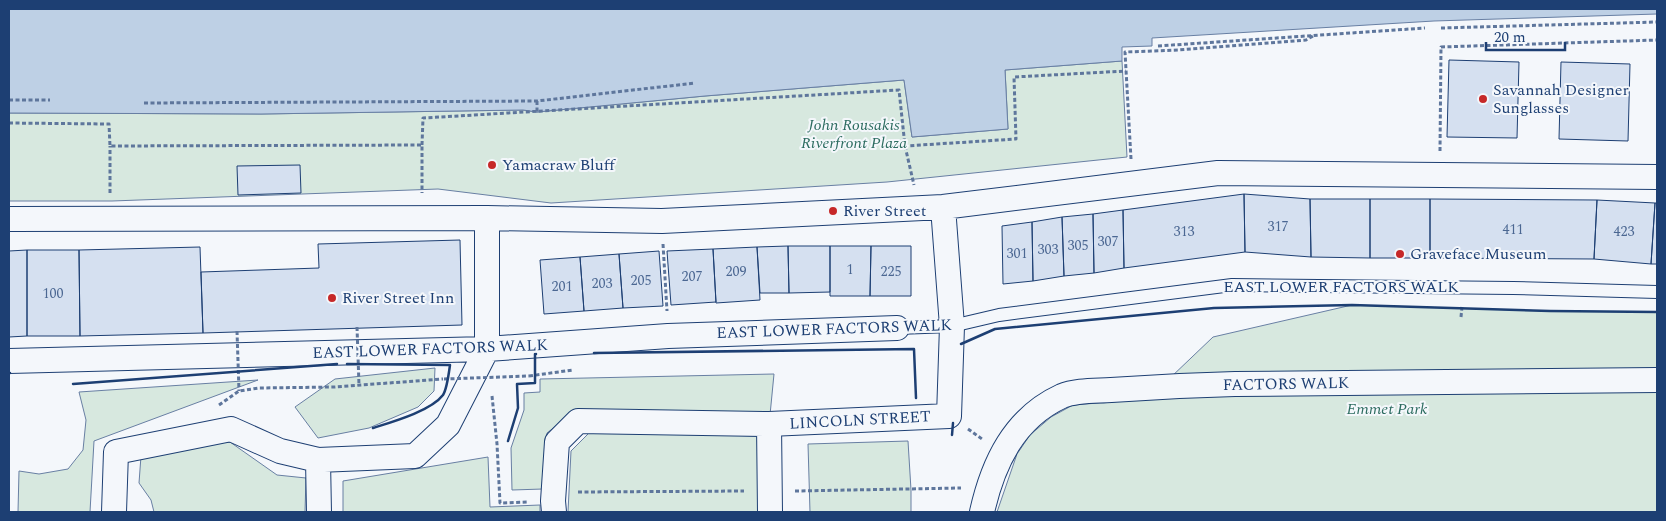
<svg xmlns="http://www.w3.org/2000/svg" width="1666" height="521" font-family="Spectral,serif">
	<style>
		.green { fill: #d7e8df; stroke: #687fa3 }
		.water { fill: #bed0e5; stroke: #687fa3 }
		.building { fill: #d5e0f0; stroke: #1d3f73 }
		.lines { fill: none; stroke-linecap: round; stroke-linejoin: round }
		.service-casing { stroke: #1d3f73; stroke-width: 14 }
		.minor-casing { stroke: #1d3f73; stroke-width: 26 }
		.path { stroke: #5e769c; stroke-width: 3; stroke-dasharray: 4 2.5; stroke-linecap: butt }
		.service { stroke: #f4f7fb; stroke-width: 12 }
		.minor { stroke: #f4f7fb; stroke-width: 24 }
		.path-bridge { stroke: #5e769c; stroke-width: 3; stroke-dasharray: 4 2.5; stroke-linecap: butt }
		.wall { stroke: #1d3f73; stroke-width: 2.5 }
		.poi-dot { fill: #c62828; stroke: #f4f7fb; stroke-width: 2 }
		.labels { text-anchor: middle; dominant-baseline: central; stroke-width: 4; stroke-linejoin: round; paint-order: stroke }
		.number-label { font-size: 14px; fill: #4b6792 }
		.poi-label { font-size: 16px; fill: #1d3f73; stroke: #f4f7fb; text-anchor: start }
		.park-label { font-size: 16px; font-style: italic; fill: #2c6c60; stroke: #f4f7fb }
		.street-label { font-size: 16px; fill: #1d3f73; stroke: #f4f7fb }
	</style>
	<rect width="100%" height="100%" fill="#f4f7fb"/>
	<path class="green" d="M1122,61L1127,157L887,182L551,203L438,189L112,201H9V113L261,114L523,110L537,112L705,96L904,80L912,137L1008,129L1005,70Z
		M1352,305L1550,311L1657,312V512H997L1017,454L1030,435L1051,417L1073,405L1148,399L1213,337Z
		M435,368L434,391L418,407L369,428L318,438L295,407L335,379Z
		M774,374L770,415L574,412L547,433L543,489L512,490L511,448L524,410V393L540,392V379Z
		M258,380L94,441L90,512H18L19,471L39,474L68,469L83,450L86,420L79,392Z
		M591,431L759,436L761,512H568L571,451Z
		M908,441L911,490V512H810L808,444Z
		M230,442L277,475L306,478L305,512H154L151,500L139,483L141,456L164,447Z
		M488,457L490,507L540,505V512H343V481Z"/>
	<path class="water" d="M9,9H1657V14L1434,21L1152,38V46L1122,47V61L1005,70L1008,129L912,137L904,80L705,96L537,112L523,110L261,114L9,113Z"/>
	<path class="building" d="M1449,60L1519,62L1517,138L1447,137Z
		M1561,62L1630,64L1628,141L1559,139Z
		M300,165L301,193L238,195L237,166Z
		M1244,194L1310,199L1311,257L1245,252Z
		M1244,194L1245,252L1124,268L1123,210Z
		M1310,199H1370V258L1311,257Z
		M1370,199H1430V258H1370Z
		M1430,199L1597,200L1594,259L1430,258Z
		M1597,200L1655,203L1651,264L1594,259Z
		M1655,203H1657V264H1651Z
		M1123,210L1124,268L1094,273L1093,214Z
		M1093,214L1094,273L1064,276L1062,217Z
		M1062,217L1064,276L1033,281L1032,222Z
		M1032,222L1033,281L1003,284L1002,226Z
		M460,240L462,325L203,333L201,272L319,268L318,244Z
		M788,246H830V292L789,293Z
		M788,246L789,293H760L757,247Z
		M830,246H871L870,296H830Z
		M871,246H911V296H870Z
		M200,247L203,333L80,336L79,250Z
		M757,247L760,300L716,303L713,249Z
		M713,249L716,302L671,305L667,251Z
		M27,250V336L9,337V251Z
		M27,250H79L80,336H27Z
		M659,251L663,306L623,308L619,254Z
		M619,254L623,308L584,311L580,257Z
		M580,257L584,311L544,314L540,260Z"/>
	<g class="lines">
		<g class="service-casing">
			<path id="service" d="M897,328L952,326L999,315L1232,285L1513,288L1657,292"/>
		</g>
		<g class="minor-casing">
			<path id="minor" d="M9,219L487,218L662,221L943,207L1218,173L1657,177
				M9,361L487,349L668,336L897,328
				M769,424L770,512
				M318,460L319,512
				M114,512L116,452L231,429L280,451L318,460L415,456L448,425L487,349V218
				M554,512L553,501L557,442L578,421L769,424L949,416L952,326L943,207
				M982,512C993,463 1014,418 1062,396C1076,390 1096,391 1111,390C1152,387 1193,385 1235,384C1376,383 1516,381 1657,380"/>
		</g>
		<path class="path" d="M1441,28L1657,22
			M1158,46L1425,28
			M9,100H50
			M537,101V112
			M144,103L537,101L695,83
			M9,123L109,124L110,146L422,145V193
			M422,145L423,118L899,90L905,146L1016,139L1014,77L1126,71
			M905,146L914,185
			M1440,151L1441,47L1657,40
			M1131,159L1125,52L1178,50L1306,40L1313,36
			M110,193V146
			M663,244L667,311
			M1461,317L1462,307
			M529,376L573,370
			M492,396L497,444L500,503L528,502
			M219,405L239,391L259,388L334,387L443,379
			M968,429L982,439
			M795,491L961,488
			M578,492L744,491"/>
		<use href="#service" class="service"/>
		<use href="#minor" class="minor"/>
		<path class="path-bridge" d="M357,327L359,385
			M237,331L239,391
			M444,379L529,376"/>
		<path class="wall" d="M961,344L995,329L1214,308L1352,305L1550,311L1657,312
			M594,353L914,349L916,398
			M347,364L450,365C449,372 447,389 443,395C431,411 392,422 373,428
			M9,373H10
			M73,384L337,364
			M952,435L953,423
			M508,441L518,408L517,384L535,383V354H536"/>
	</g>
	<g class="poi-dot">
		<circle cx="1483" cy="99" r="5"/>
		<circle cx="492" cy="165" r="5"/>
		<circle cx="833" cy="211" r="5"/>
		<circle cx="1400" cy="254" r="5"/>
		<circle cx="332" cy="298" r="5"/>
	</g>
	<g class="labels">
		<g class="number-label">
			<text x="1278" y="226">317</text>
			<text x="1513" y="229">411</text>
			<text x="1184" y="231">313</text>
			<text x="1624" y="231">423</text>
			<text x="1108" y="241">307</text>
			<text x="1078" y="245">305</text>
			<text x="1048" y="249">303</text>
			<text x="1017" y="253">301</text>
			<text x="850" y="269">1</text>
			<text x="736" y="271">209</text>
			<text x="891" y="271">225</text>
			<text x="692" y="276">207</text>
			<text x="641" y="280">205</text>
			<text x="602" y="283">203</text>
			<text x="562" y="286">201</text>
			<text x="53" y="293">100</text>
		</g>
		<g class="poi-label">
			<text x="1493" y="90">Savannah Designer<tspan x="1493" dy="18">Sunglasses</tspan></text>
			<text x="502" y="165">Yamacraw Bluff</text>
			<text x="843" y="211">River Street</text>
			<text x="1410" y="254">Graveface Museum</text>
			<text x="342" y="298">River Street Inn</text>
		</g>
		<g class="park-label">
			<text x="854" y="125">John Rousakis<tspan x="854" dy="18">Riverfront Plaza</tspan></text>
			<text x="1387" y="409">Emmet Park</text>
		</g>
		<g class="street-label">
			<text x="1341" y="287">EAST LOWER FACTORS WALK</text>
			<text transform="translate(834 329) rotate(-2)">EAST LOWER FACTORS WALK</text>
			<text transform="translate(430 349) rotate(-2)">EAST LOWER FACTORS WALK</text>
			<text transform="translate(1286 384) rotate(-1)">FACTORS WALK</text>
			<text transform="translate(860 420) rotate(-3)">LINCOLN STREET</text>
		</g>
	</g>
	<rect width="1666" height="521" fill="none" stroke="#1d3f73" stroke-width="20"/>
	<path d="M1486 42v8h79v-8" fill="none" stroke="#1d3f73" stroke-width="2.5"/>
	<text x="1494" y="42" font-size="15" fill="#1d3f73" stroke="#f4f7fb" stroke-width="4" paint-order="stroke">20 m</text>
</svg>
